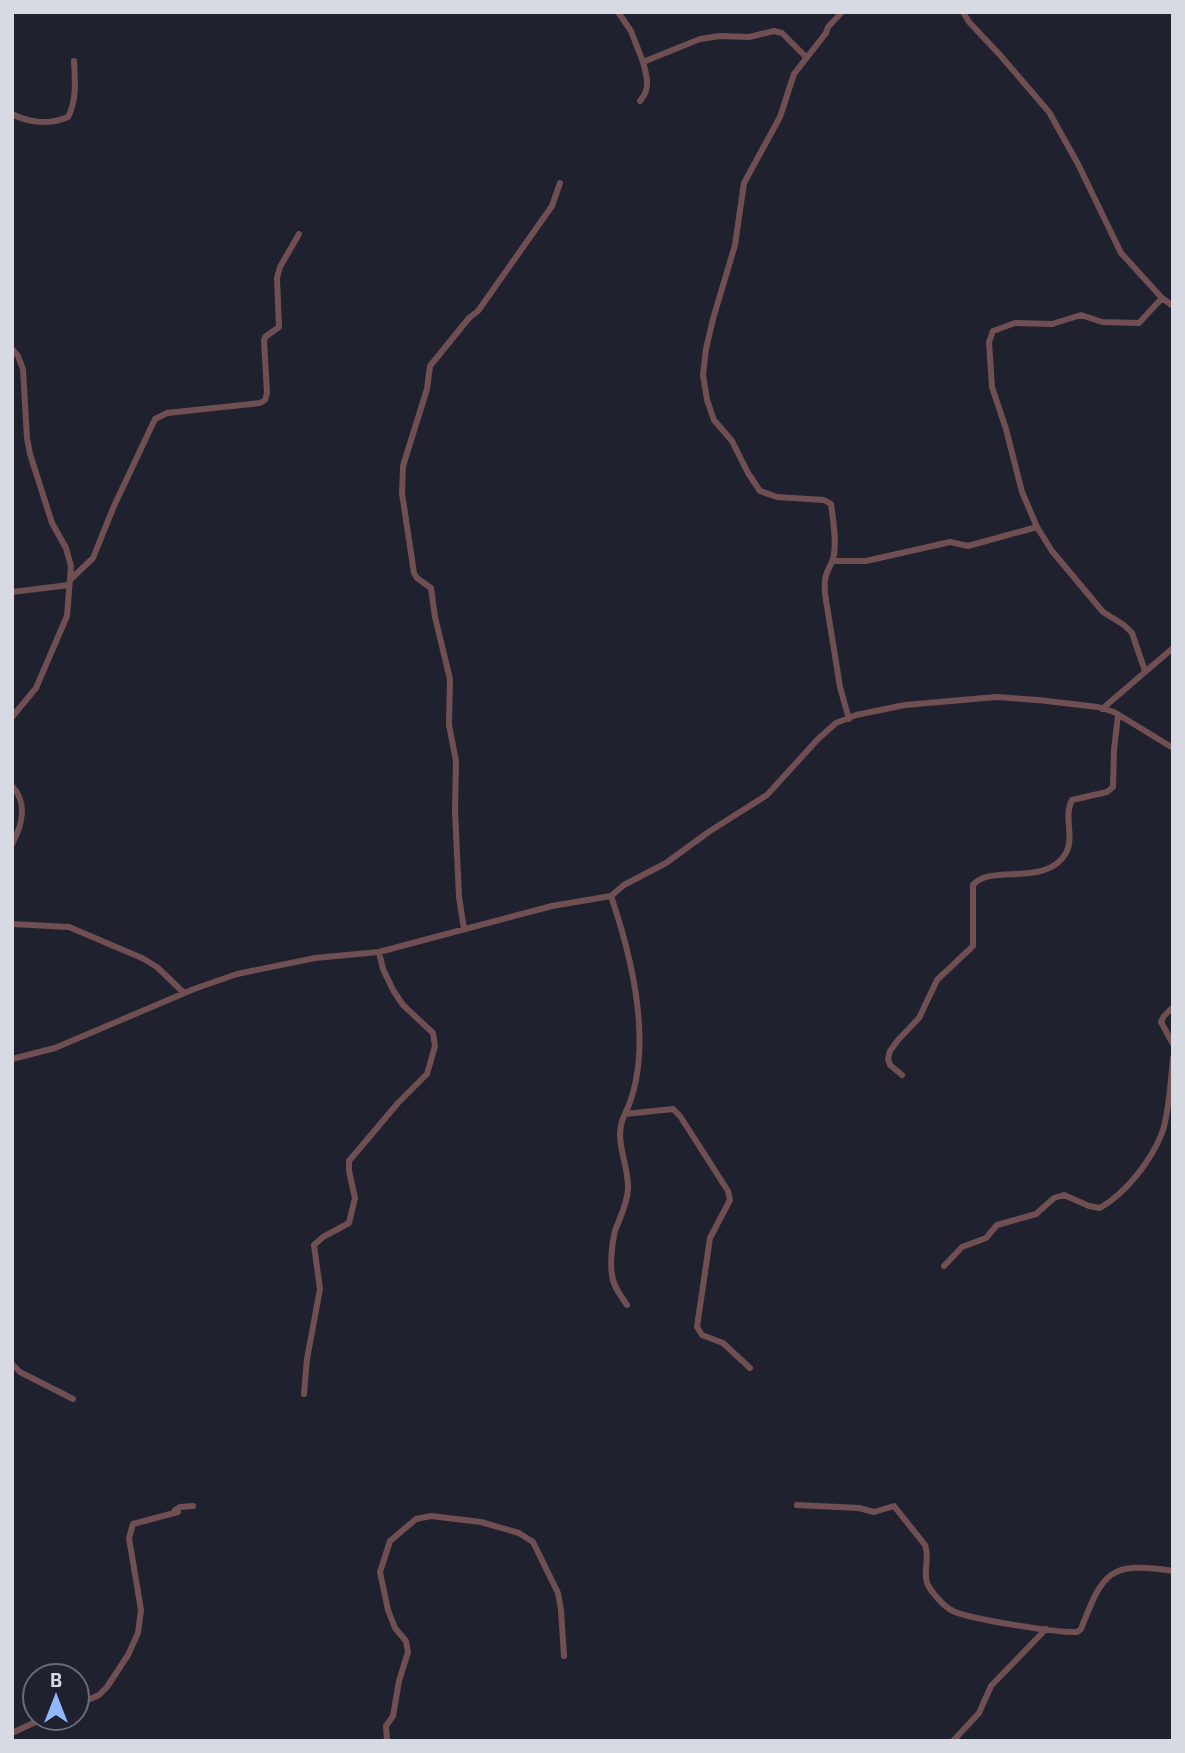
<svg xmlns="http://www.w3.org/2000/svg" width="1185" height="1753" font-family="'Exo 2',sans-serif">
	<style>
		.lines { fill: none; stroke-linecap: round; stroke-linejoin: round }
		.street { stroke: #704f53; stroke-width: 6 }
	</style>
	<rect width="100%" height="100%" fill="#1f212f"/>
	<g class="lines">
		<path class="street" d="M618,12L631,31L643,62L700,39L720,36L749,37L774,31L782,33L806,57
			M842,12L828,27L826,33L794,74L780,117L744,183L735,245L713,319L706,349L703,375L707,400L714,420L732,441L748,473L760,491L777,497L824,500L831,504C833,518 838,549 832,562C825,575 824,579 825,594L840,687L849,719
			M963,12L969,22L1000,55L1049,112L1078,164L1121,253L1162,298L1173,306
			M640,101C651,88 647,77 643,62
			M12,114C29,123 50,125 68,117C77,100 75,80 74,61
			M12,349L18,356L23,369L27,438L30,454L52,523L66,548L71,566L67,616L36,688L12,717
			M832,561H866L950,542L968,546L1037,527
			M70,580L93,558L114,506L155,419L167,413L260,403L265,400L267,393L264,340L265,337L279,327L277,278L280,267L299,234
			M12,592L69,585
			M1145,671L1132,633L1124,625L1103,612L1052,551L1037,527L1022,492L1006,429L992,387L989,342L993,331L1015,323L1052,324L1081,315L1102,322L1139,323L1162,298
			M1102,709L1173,648
			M12,786C28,803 22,826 12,844
			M611,896C632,958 655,1051 625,1114L673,1109L680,1116L728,1191L730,1200L710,1238L697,1327L702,1335L723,1343L750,1368
			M12,924L69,927L142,958L157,967L184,993
			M464,929L459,897L455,811L456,761L449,725L450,679L435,617L431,588L417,578L414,573L402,493L403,466L427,389L430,366L469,318L478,311L552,206L560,183
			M1173,1007L1164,1016L1161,1022L1173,1044
			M12,1059L55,1048L194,989L237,974L315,958L379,952L552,906L611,896L624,885L666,863L710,831L767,795L818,739L836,723L856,715L905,705L996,697L1038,700L1098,707L1114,712L1173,748
			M902,1075L890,1065L888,1059L890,1051L898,1040L919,1018L937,980L973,946V885C991,863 1046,888 1066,853C1075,837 1063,817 1072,800L1107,792L1113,787L1114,750L1118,715
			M625,1114C612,1139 629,1163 628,1189C627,1205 620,1217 615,1231C612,1243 610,1263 612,1275C613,1286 621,1296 627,1305
			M944,1266L962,1247L986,1238L997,1225L1036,1214L1054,1198L1064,1195L1089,1206L1100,1208C1126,1193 1151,1161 1162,1133C1169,1115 1171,1078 1173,1058
			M12,1364L20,1372L73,1399
			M304,1394L307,1359L320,1289L314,1245L323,1237L349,1223L355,1198L349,1171V1161L398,1103L427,1074L435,1046L433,1033L403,1005L393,990L383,969L379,952
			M797,1505L859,1508L874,1512L894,1506L925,1545C930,1557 923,1571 927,1583C931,1592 944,1607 953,1611C969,1619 1058,1633 1077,1632L1081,1629C1103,1572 1109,1561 1173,1571
			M77,1705L99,1695L107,1687L128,1655L138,1633L141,1610L129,1538L133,1524L178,1512L175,1510L180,1507L193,1506
			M12,1733L44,1718
			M387,1741L386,1726L393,1716L399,1681L408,1652L406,1641L395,1628L388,1610L380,1572L390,1541L416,1519L431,1516L481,1522L519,1533L533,1542L558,1593L561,1610L564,1656
			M953,1741L979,1713L991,1686L1046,1629"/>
	</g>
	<rect width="1185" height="1753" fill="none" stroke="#d7d9e3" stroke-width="28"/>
	<g transform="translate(56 1697)"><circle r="33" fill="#1f212f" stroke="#696b77" stroke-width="2"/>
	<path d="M0-5L12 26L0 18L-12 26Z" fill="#90b8fd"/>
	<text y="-10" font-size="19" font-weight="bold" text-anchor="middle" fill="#d7d9e3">B</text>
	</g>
</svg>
